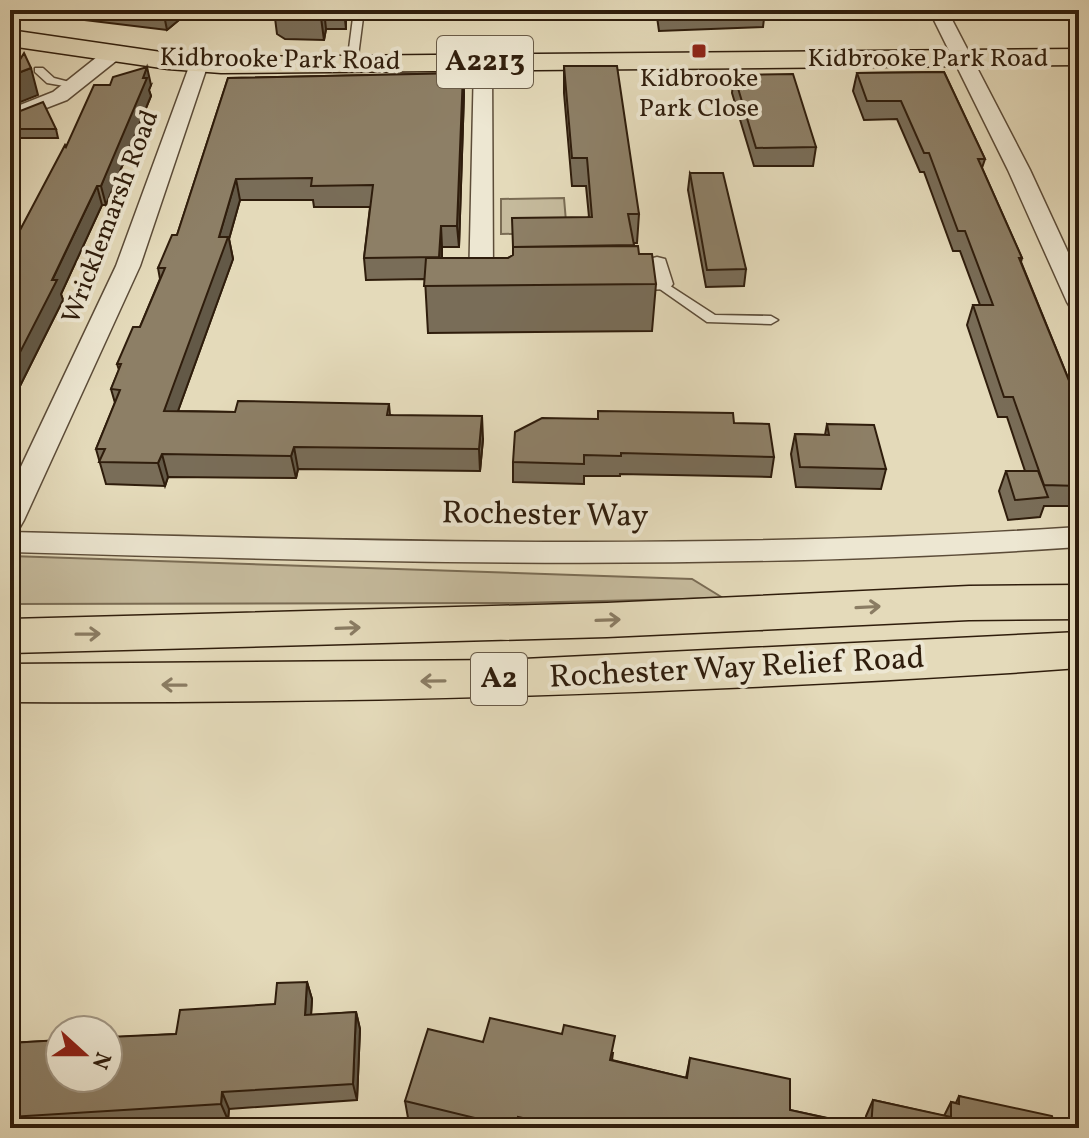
<svg xmlns="http://www.w3.org/2000/svg" width="1089" height="1138" font-family="Vollkorn,serif">
	<style>
		.green { fill: #c5ba9c; stroke: #7a6c54; stroke-width: 2 }
		.lines { fill: none; stroke-linecap: round; stroke-linejoin: round }
		.service-casing { stroke: #5c4c38; stroke-width: 3 }
		.minor-casing { stroke: #5c4c38; stroke-width: 3 }
		.primary-casing { stroke: #2f1d0c; stroke-width: 3 }
		.trunk-casing { stroke: #2f1d0c; stroke-width: 3 }
		.service { fill: #ede7d2; fill-rule: evenodd }
		.minor { fill: #ede7d2; fill-rule: evenodd }
		.primary { fill: #e4daba; fill-rule: evenodd }
		.trunk { fill: #e4daba; fill-rule: evenodd }
		.wall { fill: #796d58; stroke: #2f1d0c; stroke-width: 2 }
		.shaded-wall { fill: #635947; stroke: #2f1d0c; stroke-width: 2 }
		.building { fill: #8d7f66; stroke: #2f1d0c; stroke-width: 2 }
		.oneway { stroke: #8a7c63 }
		.poi-dot { fill: #8f2418; stroke: #ede7d2; stroke-width: 3 }
		.labels { text-anchor: middle; dominant-baseline: central; stroke-width: 8; stroke-linejoin: round; paint-order: stroke }
		.far-street-label { font-size: 26px; fill: #2f1d0c; stroke: #ede7d2 }
		.far-poi-label { font-size: 26px; fill: #2f1d0c; stroke: #ede7d2 }
		.shield { fill: #ede7d2; stroke: #685a47; stroke-width: 2 }
		.shield-label { font-size: 30px; font-weight: bold; fill: #2f1d0c }
		.street-label { font-size: 32px; fill: #2f1d0c; stroke: #ede7d2 }
	</style>
	<rect width="100%" height="100%" fill="#e4daba"/>
	<filter id="stains"><feTurbulence type="fractalNoise" baseFrequency=".0025" numOctaves="4"/><feColorMatrix values="0 0 0 0 .2 0 0 0 0 .09 0 0 0 0 .02 0 0 0 .5 -.17"/></filter>
	<radialGradient id="worn" r=".72"><stop offset=".6" stop-color="#630" stop-opacity="0"/><stop offset="1" stop-color="#630" stop-opacity=".3"/></radialGradient>
	<path class="green" d="M564,198L567,233L501,234V199Z
		M10,556L692,579L723,598L519,603L10,604Z"/>
	<g class="lines">
		<g class="service-casing">
			<path id="service" d="M354,10H364L357,64L352,67L347,64Z
				M10,59L19,61L20,63L10,65Z
				M35,68H43L54,78L81,85L76,88L47,83L35,72Z
				M661,280L715,315L771,316L778,320L771,324L707,322L657,287V281Z"/>
		</g>
		<g class="minor-casing">
			<path id="minor" d="M929,10H947L1030,170L1079,276V309L1070,307L1067,302L1008,170Z
				M114,47L123,53L121,57L67,100L10,122V109L53,92L107,49Z
				M483,56L492,62L493,279L503,286L499,291H473L469,286L474,62Z
				M199,58L208,64L140,266L24,520L20,527L10,530V490L116,266L190,64Z
				M657,257L665,259L673,284L669,289L615,291L607,289L603,284L607,279L648,277L645,264L649,259Z
				M1079,527V547C722,572 367,562 10,552V532C367,541 722,551 1079,527Z"/>
		</g>
		<g class="primary-casing">
			<path id="primary" d="M10,30L168,53L221,57L1079,49V65L221,73L168,69L10,46Z"/>
		</g>
		<g class="trunk-casing">
			<path id="trunk" d="M1079,585V619L969,620L607,637L10,653V619L607,603L969,586Z
				M1079,632V668L1010,673C677,694 344,704 10,702V664L505,660Z"/>
		</g>
		<use href="#service" class="service"/>
		<use href="#minor" class="minor"/>
		<use href="#primary" class="primary"/>
		<use href="#trunk" class="trunk"/>
	</g>
	<path class="wall" d="M26,10H191L167,30L27,13Z
		M274,10H346V29H326L324,40L285,39L277,34Z
		M656,10H765L763,27L659,31Z
		M564,66L639,214L637,243H633L634,246L656,284L652,331L428,333L425,279L366,280L364,258L370,207H314L313,200H240L229,239L233,259L178,411L235,412L389,404L390,415L483,439L480,471L298,469L296,478L168,477L165,486L106,484L96,449L115,403L111,389L119,370L117,364L140,327L160,279L158,268L177,235L228,78L463,73L464,93L459,247H442V258H508L589,217L586,186H572L564,93Z
		M944,72L985,159L982,168L1022,258L1021,262L1079,405V506H1044L1040,517L1008,520L999,491L1006,471H1025L1007,417H998L967,325L973,305H980L960,251H953L924,172H920L897,119L864,120L853,91L857,73Z
		M734,75L816,147L813,166H754L732,93Z
		M151,85L149,90L151,96L106,205H102L61,294L63,300L20,386L14,393H10V264L12,261L10,249L66,147Z
		M10,115L56,129L58,138H10Z
		M690,173L746,269L744,286L706,287L688,190Z
		M734,423L774,457L771,477L620,474V476H584V484L513,482V462Z
		M827,424L886,469L881,489L796,487L791,454L795,434L825,435Z
		M307,982L312,999L311,1015L356,1012L360,1029L357,1100L229,1109L228,1120L100,1128H10V1043L176,1034L275,1004Z
		M483,1042L613,1053L612,1060L686,1078L690,1058L790,1110L865,1126L866,1116L873,1100L944,1116L951,1102L956,1103L959,1096L1055,1128H451L408,1118L405,1101Z"/>
	<path class="shaded-wall" d="M163,10H191L167,30Z
		M320,10H324L326,29L324,40Z
		M344,10H346V29Z
		M147,67L151,85L149,90L151,96L106,205L101,186Z
		M31,68L38,95L18,103L10,76Z
		M463,73L464,93L459,247L457,226Z
		M236,179L240,200L229,239L233,259L170,433L164,411L219,237Z
		M97,186L102,205L61,294L63,300L20,386L14,393L10,382V369Z
		M441,226L442,247L440,279L439,257Z
		M482,416L483,439L480,471L479,449Z
		M294,447L298,469L296,478L291,456Z
		M162,454L168,477L165,486L158,463Z
		M307,982L312,999L310,1032L305,1015Z
		M356,1012L360,1029L357,1100L353,1084Z
		M222,1092L229,1109L228,1120L221,1104Z"/>
	<path class="building" d="M659,10H765L660,14Z
		M24,53L31,68L10,76Z
		M564,66H617L639,214H628L634,245L513,247L512,218L592,217L587,158H572Z
		M147,67L143,78H147L101,186H97L52,280H57L13,366L10,369V310L12,309L10,307V264L16,252H10V249L65,145L66,147L94,85H110L113,77Z
		M944,72L985,159H978L1022,258H1019L1079,405V486L1044,485L1013,397H1004L973,305H993L965,231H958L929,153H924L901,101H867L857,73Z
		M463,73L457,226H441L439,257L364,258L373,185L311,186L312,178L236,179L219,237H228L164,411L235,412L238,401L389,404L387,415L482,416L479,449L294,447L291,456L162,454L158,463L99,462L105,449H96L120,390L111,389L121,364H117L133,327H140L165,268H158L172,235H177L228,78Z
		M793,74L816,147L756,148L734,75Z
		M43,102L56,129H10V115Z
		M690,173H723L746,269L707,270Z
		M638,246L639,254H652L656,284L424,286L426,258H508L513,255V247Z
		M598,411L733,413L734,423L769,424L774,457L621,453V456L584,455V464L513,462L515,432L542,418L598,419Z
		M827,424L874,425L886,469L800,467L795,434L829,435Z
		M1006,471H1038L1048,497L1015,500Z
		M307,982L305,1015L356,1012L353,1084L222,1092L221,1104L10,1117V1043L60,1040V1078H108V1037L176,1034L180,1010L275,1004L277,983Z
		M490,1018L562,1034L564,1025L615,1036L610,1060L687,1078L690,1058L790,1079V1110L871,1128L873,1100L951,1117V1102L959,1104V1096L1052,1116L1055,1128H569L518,1117L516,1128L405,1101L428,1029L483,1042Z"/>
	<defs><path id="oneway-shaft" d="M-6 0H5M1.5-3L5.5 0L1.5 3" fill="none" stroke-width="1.6" stroke-linecap="round" stroke-linejoin="round" transform="scale(2)"/></defs>
	<g class="oneway">
		<use href="#oneway-shaft" transform="translate(868 607) rotate(-3)"/>
		<use href="#oneway-shaft" transform="translate(608 620) rotate(-2)"/>
		<use href="#oneway-shaft" transform="translate(348 628) rotate(-2)"/>
		<use href="#oneway-shaft" transform="translate(88 634) rotate(-1)"/>
		<use href="#oneway-shaft" transform="translate(433 681) rotate(179)"/>
		<use href="#oneway-shaft" transform="translate(174 685) rotate(-179)"/>
	</g>
	<rect class="poi-dot" x="691" y="43" width="16" height="16" rx="4"/>
	<g class="labels">
		<g class="far-street-label">
			<text x="928" y="59">Kidbrooke Park Road</text>
			<text transform="translate(280 60) rotate(1)">Kidbrooke Park Road</text>
			<text transform="translate(111 217) rotate(-69)">Wricklemarsh Road</text>
		</g>
		<g class="far-poi-label">
			<text x="699" y="79">Kidbrooke<tspan x="699" dy="30">Park Close</tspan></text>
		</g>
		<g class="shield">
			<rect x="437" y="36" width="96" height="52" rx="6"/>
			<rect x="471" y="653" width="56" height="52" rx="6"/>
		</g>
		<g class="shield-label">
			<text x="485" y="62">A2213</text>
			<text x="499" y="679">A2</text>
		</g>
		<g class="street-label">
			<text transform="translate(545 516) rotate(1)">Rochester Way</text>
			<text transform="translate(737 669) rotate(-3)">Rochester Way Relief Road</text>
		</g>
	</g>
	<rect width="1089" height="1138" fill="none" stroke="#e4daba" stroke-width="40"/>
	<rect x="12" y="12" width="1065" height="1114" fill="none" stroke="#2f1d0c" stroke-width="4"/>
	<rect x="20" y="20" width="1049" height="1098" fill="none" stroke="#2f1d0c" stroke-width="2"/>
	<g transform="translate(84 1054) rotate(111)"><circle r="38" fill="#ede7d2" stroke="#a19683" stroke-width="2"/>
	<path d="M0-6L14 30L0 20L-14 30Z" fill="#8f2418"/>
	<text y="-12" font-size="22" font-weight="bold" text-anchor="middle" fill="#2f1d0c">N</text>
	</g>
	<rect width="100%" height="100%" filter="url(#stains)"/>
	<rect width="100%" height="100%" fill="url(#worn)"/>
</svg>
